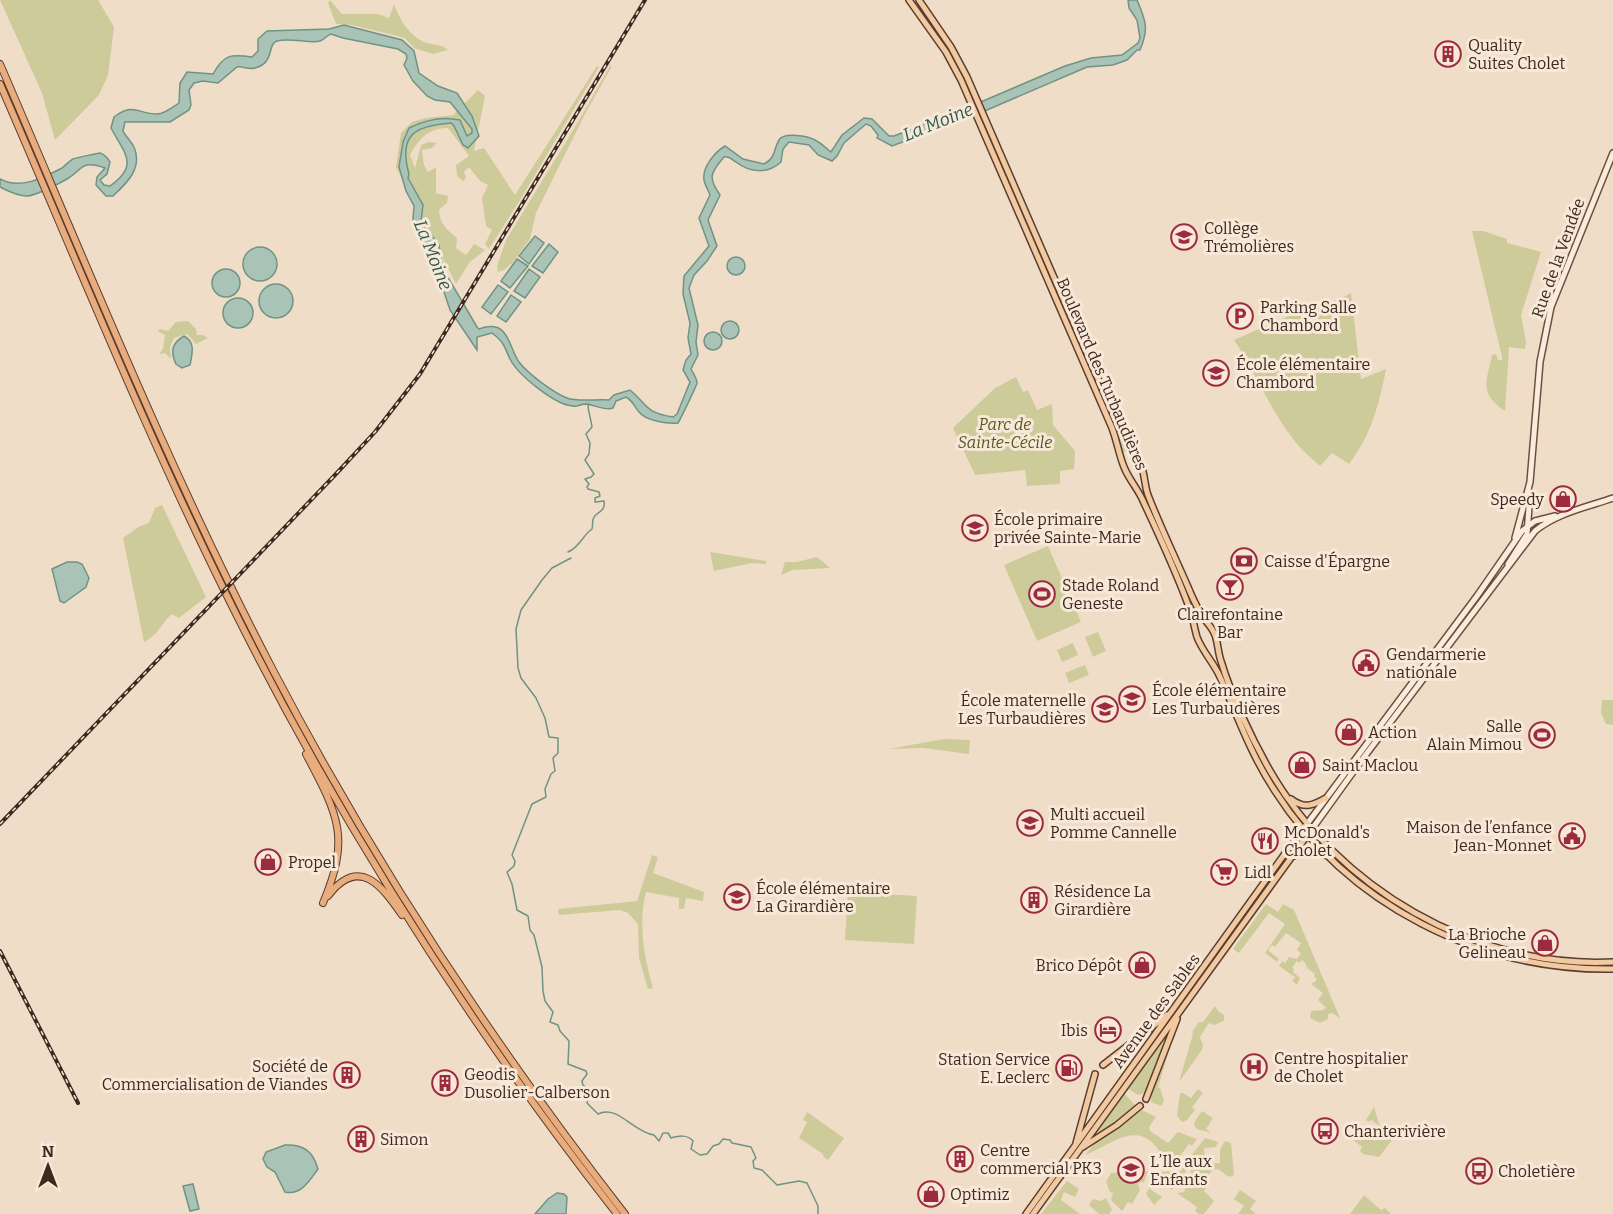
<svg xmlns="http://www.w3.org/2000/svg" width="1613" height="1214" font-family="Bitter,serif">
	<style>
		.green { fill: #cecb9b }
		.water { fill: #a9c4b7; stroke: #6f9384; stroke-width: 1.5 }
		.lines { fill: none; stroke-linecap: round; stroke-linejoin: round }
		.stream { stroke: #6f9384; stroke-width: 1.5 }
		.secondary-casing { stroke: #6e4f3f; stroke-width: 8 }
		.primary-casing { stroke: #5a3d30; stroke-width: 8 }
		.trunk-casing { stroke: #5a3d30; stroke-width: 8 }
		.secondary { stroke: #faecdc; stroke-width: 5 }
		.primary { stroke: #f2caa1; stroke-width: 5 }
		.trunk { stroke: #e8ac7d; stroke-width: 6 }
		.rail-casing { stroke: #3d2920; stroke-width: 4 }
		.rail { stroke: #f7e8d8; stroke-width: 1.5; stroke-dasharray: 4.5; stroke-linecap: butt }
		.labels { text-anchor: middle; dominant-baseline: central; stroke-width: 6; stroke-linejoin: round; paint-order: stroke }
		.poi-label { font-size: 16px; fill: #3d2920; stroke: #f7e8d8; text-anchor: start }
		.street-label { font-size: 16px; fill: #3d2920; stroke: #f7e8d8 }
		.park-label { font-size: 16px; font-style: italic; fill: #555926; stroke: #f7e8d8 }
		.water-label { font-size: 18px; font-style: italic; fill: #2f5c52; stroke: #f7e8d8 }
	</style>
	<rect width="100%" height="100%" fill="#f0ddc8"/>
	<path class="green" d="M0,0H98L114,27L108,75L99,95L55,140L42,93Z
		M330,0L342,14H378L389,18L394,4C399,18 407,32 420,40C429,46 439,42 448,50L433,54L414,48L405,38L352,25L336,24L328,3Z
		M611,64V68L585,114L536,213L530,239L513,262L504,270L498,272L497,266L506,240L578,122Z
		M597,66L599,67L522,197L489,249L485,244L492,230L486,226L482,198L488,185L480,181L469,167L464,172L466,178L463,181L457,176L456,165L469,156L448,128C428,128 419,139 410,155L415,168L421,145L429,142L437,143L432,148L422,150L424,165L428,172L436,167V193L448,196L447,203L439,210C440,224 446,229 457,238L456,248L466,255L474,244L485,250L469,263L456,284L396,167L401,133L412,122L426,118L453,115L478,90L485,96L474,151L484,148L515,195Z
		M1472,231H1483L1507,239V243L1541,252L1521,315L1526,342L1525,349L1509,347L1505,411C1478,393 1487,381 1492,355L1496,354L1498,360H1502V357Z
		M1052,279L1118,431L1129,450L1123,452L1116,432L1050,280Z
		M1351,293L1361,379L1386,369V370C1378,406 1372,434 1349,464L1332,453L1320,466C1310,457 1299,448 1291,436C1268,406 1255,371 1234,340L1300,311L1340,299Z
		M188,321L196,329L197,335H203L208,338L196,344L187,334L174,338L170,347L171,359L165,353L159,354L163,349L165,335L158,331L160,329L168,331L176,322Z
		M1016,377L1023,392L1028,390L1037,410L1052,404L1053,425L1075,451L1074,469L1060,471V484L1027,486L1025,470L975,475L953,428L995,388Z
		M162,505L206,597L179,618L172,614C161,623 158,636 144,642L123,538L140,526L149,523L155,508Z
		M1048,546L1081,622L1037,641L1004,565Z
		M710,552L766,561V564L752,563L714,571Z
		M817,557L830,568L792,570L781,575L785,562H797Z
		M1098,632L1106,651L1093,657L1085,637Z
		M1073,643L1078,655L1062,662L1057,650Z
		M1085,665L1089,675L1069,683L1065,673Z
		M1602,700H1613V725L1606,724L1601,713Z
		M944,739L970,740L969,754L923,748L889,749Z
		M652,855L658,857L653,873L704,892L703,901L686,898L684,909H679V898L646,892C638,923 644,957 653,988L648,989L639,958L638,924L628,913L620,910L559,915L558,909L637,901Z
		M848,892L917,896L914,944L845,940Z
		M1266,904L1278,912L1283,904L1294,910L1340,1018L1332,1013L1328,1014V1019L1320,1023L1310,1018L1311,1011L1323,1010L1326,1008L1318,1000L1323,993L1311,984L1317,980L1314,976L1315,974L1307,968L1306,964L1302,960L1299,963L1297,961L1292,968L1294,969L1293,972L1300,978L1297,985L1292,981L1295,977L1279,966L1282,961L1285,963L1289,957L1297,959L1301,953L1297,950L1301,943L1286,933L1275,947L1272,945L1268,950L1279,959L1277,962L1265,953L1285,924L1269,913L1239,953L1233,949Z
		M1215,1006L1219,1012L1224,1015V1021L1214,1025L1209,1023L1200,1037L1203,1045L1202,1050L1179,1082L1193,1034L1192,1032L1199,1022H1203Z
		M1176,1028L1158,1087L1160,1088L1164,1101L1161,1106L1151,1102V1097L1173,1030Z
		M1168,1033L1149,1088L1145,1093L1138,1095L1127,1088Z
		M1198,1089L1203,1093L1192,1107L1195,1110L1187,1120L1182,1122L1177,1116L1180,1093H1183L1191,1098Z
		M1124,1093L1135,1105L1133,1111L1093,1139Z
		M1374,1107L1379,1124L1396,1135L1379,1157L1363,1154L1360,1151L1362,1147L1353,1140L1360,1127L1363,1126L1368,1129L1365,1134L1375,1141L1384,1129L1371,1120L1369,1122L1366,1120Z
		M1142,1110L1156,1117L1149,1127L1150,1131L1168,1143L1178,1132L1197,1139L1192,1146L1189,1144L1177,1160L1162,1161L1160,1159L1163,1157C1140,1115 1112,1145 1085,1155L1095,1143Z
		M1202,1111L1213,1118L1206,1129L1211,1133L1197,1129L1194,1126L1195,1121Z
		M807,1112L844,1138L828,1160L823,1156V1154L799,1138L807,1122L803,1120Z
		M1205,1138L1218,1142L1216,1147L1204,1148L1205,1164L1220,1163V1149L1225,1141L1231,1143L1234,1175L1229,1177L1218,1169L1212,1170L1207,1178L1209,1184L1204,1191L1214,1201L1204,1214H1199L1195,1211L1197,1207L1177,1193L1184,1192L1188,1182L1193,1180L1188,1160Z
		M1182,1166L1185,1168L1186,1175L1172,1180L1170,1184L1173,1189L1172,1190L1157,1179L1150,1189L1162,1197L1154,1205L1146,1194L1155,1178L1156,1169L1158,1172L1182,1171Z
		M1146,1171H1148L1144,1182H1140L1138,1184L1140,1190L1132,1204L1128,1202L1122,1211L1111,1200L1113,1193L1110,1192L1106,1182L1111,1173L1123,1172L1126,1177L1131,1179L1138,1174L1143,1178Z
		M1067,1181L1079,1189L1075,1197L1064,1192L1061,1200L1080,1214H1041Z
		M1240,1190L1256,1201L1250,1209L1256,1214H1238L1244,1206L1234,1199Z
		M1364,1195L1381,1210L1385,1208L1391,1214H1350Z
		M1106,1198L1112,1210L1109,1214H1099L1089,1205L1093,1199L1100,1201Z"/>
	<path class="water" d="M1128,0H1137C1146,21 1149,29 1140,50H1137L1127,60L1113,65L1087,67L973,116L892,146L877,138L878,135L871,126L866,124L844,143L837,156L832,161L818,155L809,145L789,142L783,149L781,162C768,174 750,173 736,162C731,159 730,156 724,157C710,173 708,178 720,195L708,220L717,246L707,261L694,275L689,288L698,325L696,342L698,355L691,369C693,373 697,378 697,383C697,385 680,420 678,423C668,424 646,421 639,412C634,406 633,401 626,397L616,401L613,408C605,411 595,405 586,404C581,404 577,407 573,406C555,405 518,375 510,359C504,346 504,342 492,333L477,337V350L450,310L431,253L420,240L415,229L413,219L414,206L406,191L399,167L403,142L409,128C425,120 442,116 460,120L467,136L472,133V129L450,102L435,100L427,96L413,81L404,65L407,58L406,54L398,49L343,38L331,34C327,35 324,40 320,41C310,44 290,37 277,41C267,44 275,63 255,68C249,70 243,66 237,67L218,83L203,81L194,83L189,90L191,105L189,110L170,122H125L123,131C126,137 131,141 134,147C143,168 127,183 113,196H106L96,185L97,177L105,168C80,159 83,170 67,179C60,183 35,196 27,196C17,196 8,191 0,187V179C20,190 43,178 62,168C66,165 69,161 73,159C75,158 99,153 100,153C105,154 108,159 110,162L107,174L100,180L104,185L110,186C140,165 124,153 111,128L114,117C134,102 138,114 157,114C165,114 173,107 179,103L180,83L187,72L213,74C224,54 231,54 252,57L258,51V39L267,31L329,29L344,25L402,40L414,51L419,73L438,86L457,93L472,116L479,136L468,148L463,145L454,126L451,123C415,126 398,134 409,174L408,178L423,205L421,222L439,245L443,269L477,327L479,329C509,318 508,346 519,362C528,374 554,393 567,398C577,402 597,399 609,400L614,395L630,390C648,405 645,413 673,417L677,414L690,382L683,370L686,360L691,354L688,338L690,323L683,294L684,276L709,246L699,218L710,195C708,190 705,185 704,180C702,167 715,152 725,146L743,159L764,164C776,158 773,150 779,140C784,132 808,136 815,140C821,143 826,148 831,152L842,135L864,118L872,119L889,136H894L969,107L1065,66L1091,58L1122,55L1138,43L1140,38L1137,20L1129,8Z
		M535,236L544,243L529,264L519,256Z
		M549,244L558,252L543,273L532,266Z
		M243 264a17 17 0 1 1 34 0a17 17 0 1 1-34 0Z
		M727 266a9 9 0 1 1 18 0a9 9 0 1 1-18 0Z
		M517,259L528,266L510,288L501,281Z
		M212 283a14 14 0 1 1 28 0a14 14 0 1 1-28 0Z
		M529,269L540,277L525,298L514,291Z
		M259 301a17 17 0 1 1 34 0a17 17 0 1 1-34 0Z
		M498,285L508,292L491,314L482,307Z
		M511,295L521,302L506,322L497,316Z
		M223 313a15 15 0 1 1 30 0a15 15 0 1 1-30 0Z
		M721 330a9 9 0 1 1 18 0a9 9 0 1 1-18 0Z
		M704 341a9 9 0 1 1 18 0a9 9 0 1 1-18 0Z
		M184,336C196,342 192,354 190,365L182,368L176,364C170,351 172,343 184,336Z
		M67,562H77L82,564L89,578L86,587L64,603L60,601L52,569Z
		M285,1145C303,1144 313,1151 318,1169C310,1180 301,1196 285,1192L275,1172L267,1167L263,1159L266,1152Z
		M193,1184L199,1209L190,1211L183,1186Z
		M557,1193L564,1194L567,1197L566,1214H535L548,1199Z"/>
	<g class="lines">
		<path class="stream" d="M568,552C580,547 582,536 592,529C593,526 592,523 593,520C594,511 606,514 604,501L595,502V498L600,496L599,492L588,489L587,487L589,484L585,479L591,477L594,474L585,460L589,454L590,443L586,434L592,427C591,418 588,413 588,404
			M571,558L552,568L542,580L521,610L516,629L518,668L521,678L536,698L545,718L549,737L558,738V753L553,758L555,771L551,774L545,789L546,797L532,804L512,855L515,861L514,866L507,872L512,884L517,910L528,916L530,930L534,935L542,967L543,991L545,1001L553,1012L550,1022L558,1025L560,1031L569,1041L568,1064L586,1071L587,1074L582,1081L583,1085L590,1090L587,1103L598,1114C617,1104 633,1132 654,1135L659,1141L663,1133H668L671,1138C679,1136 687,1134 693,1141L691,1149L700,1155L707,1154L713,1146L719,1144L723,1139L730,1140L732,1143L751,1147L756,1158L753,1161L754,1168L762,1170L777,1185L799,1181L807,1183L818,1206V1214"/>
		<g class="secondary-casing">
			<path id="secondary" d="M1515,538L1530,482L1540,362L1551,307L1613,153
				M1508,564L1527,534L1530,493
				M1307,824L1477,596L1522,531L1535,521L1555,516
				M1312,829L1361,761L1535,531C1557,513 1587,507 1613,498"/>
		</g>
		<g class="primary-casing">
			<path id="primary" d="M909,0L946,52L961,80L1112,428C1117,441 1119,455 1124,467C1129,480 1139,490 1144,503C1160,537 1176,572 1189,607C1193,617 1194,627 1197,637C1202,651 1214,663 1220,677C1237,715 1251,755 1275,791C1348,905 1479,971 1613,969
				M919,0L951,47L967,77L1118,425C1124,438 1133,448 1139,460C1145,471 1144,484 1148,495C1160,526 1175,557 1188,587C1192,597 1197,607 1202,616C1206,622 1212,627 1215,635C1218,643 1218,653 1221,661C1231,695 1252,739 1269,769C1337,888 1475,969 1613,962
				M1291,799C1304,809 1312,806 1326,798
				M1294,856L1308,849L1324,855
				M1103,1065L1167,1015
				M1146,1099L1177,1019
				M1076,1143L1095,1074
				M1083,1147L1117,1125L1140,1106
				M1026,1214L1304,827
				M1033,1214L1309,833"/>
		</g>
		<g class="trunk-casing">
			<path id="trunk" d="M0,64C88,268 171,475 274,672C374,863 493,1044 625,1214
				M0,84C76,259 147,436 232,606C339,821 469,1025 617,1214
				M306,754C338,815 351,837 323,903
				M328,896C359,855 382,886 402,915"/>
		</g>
		<use href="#secondary" class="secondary"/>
		<use href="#primary" class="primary"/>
		<use href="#trunk" class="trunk"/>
		<g class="rail-casing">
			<path id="rail" d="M0,824L335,475L375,432L420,374L645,0
				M0,951L78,1103"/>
		</g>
		<use href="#rail" class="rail"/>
	</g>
	<defs>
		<g id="building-ring" transform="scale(1.35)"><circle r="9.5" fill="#f7e8d8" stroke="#9d2b40" stroke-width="1.5"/><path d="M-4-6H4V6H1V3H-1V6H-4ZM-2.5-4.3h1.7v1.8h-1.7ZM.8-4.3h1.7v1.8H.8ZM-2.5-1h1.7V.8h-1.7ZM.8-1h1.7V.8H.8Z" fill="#9d2b40"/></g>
		<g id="school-ring" transform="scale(1.35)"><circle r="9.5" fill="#f7e8d8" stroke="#9d2b40" stroke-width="1.5"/><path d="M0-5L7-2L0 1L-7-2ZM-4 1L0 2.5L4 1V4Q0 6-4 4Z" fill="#9d2b40"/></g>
		<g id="parking-ring" transform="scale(1.35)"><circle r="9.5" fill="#f7e8d8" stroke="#9d2b40" stroke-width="1.5"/><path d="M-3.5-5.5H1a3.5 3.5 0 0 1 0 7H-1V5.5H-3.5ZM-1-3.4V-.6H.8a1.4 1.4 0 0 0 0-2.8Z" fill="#9d2b40"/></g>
		<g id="shop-ring" transform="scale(1.35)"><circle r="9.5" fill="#f7e8d8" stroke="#9d2b40" stroke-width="1.5"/><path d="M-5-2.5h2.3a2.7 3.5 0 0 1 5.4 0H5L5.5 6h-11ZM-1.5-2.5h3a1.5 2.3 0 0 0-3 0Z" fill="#9d2b40"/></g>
		<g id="bank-ring" transform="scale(1.35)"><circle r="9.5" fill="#f7e8d8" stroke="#9d2b40" stroke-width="1.5"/><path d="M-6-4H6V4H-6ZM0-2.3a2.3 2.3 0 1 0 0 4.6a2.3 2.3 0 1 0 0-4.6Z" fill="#9d2b40"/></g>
		<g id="bar-ring" transform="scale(1.35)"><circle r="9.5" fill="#f7e8d8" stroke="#9d2b40" stroke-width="1.5"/><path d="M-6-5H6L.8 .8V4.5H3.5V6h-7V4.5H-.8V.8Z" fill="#9d2b40"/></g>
		<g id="stadium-ring" transform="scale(1.35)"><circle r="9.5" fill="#f7e8d8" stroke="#9d2b40" stroke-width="1.5"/><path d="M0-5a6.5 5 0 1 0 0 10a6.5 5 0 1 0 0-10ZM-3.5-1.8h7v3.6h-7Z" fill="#9d2b40"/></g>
		<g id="civic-ring" transform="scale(1.35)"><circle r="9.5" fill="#f7e8d8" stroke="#9d2b40" stroke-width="1.5"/><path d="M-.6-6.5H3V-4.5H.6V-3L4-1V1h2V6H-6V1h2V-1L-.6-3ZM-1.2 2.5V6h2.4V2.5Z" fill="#9d2b40"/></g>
		<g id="restaurant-ring" transform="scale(1.35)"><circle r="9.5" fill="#f7e8d8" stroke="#9d2b40" stroke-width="1.5"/><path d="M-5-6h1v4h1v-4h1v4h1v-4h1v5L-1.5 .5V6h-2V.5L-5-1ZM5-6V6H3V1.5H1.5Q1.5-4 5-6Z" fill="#9d2b40"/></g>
		<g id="supermarket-ring" transform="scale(1.35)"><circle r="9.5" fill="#f7e8d8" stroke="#9d2b40" stroke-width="1.5"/><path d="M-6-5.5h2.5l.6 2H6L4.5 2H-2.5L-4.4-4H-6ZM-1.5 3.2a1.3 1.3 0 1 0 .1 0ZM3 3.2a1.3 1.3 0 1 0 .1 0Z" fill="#9d2b40"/></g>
		<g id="hotel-ring" transform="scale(1.35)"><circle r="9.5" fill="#f7e8d8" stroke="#9d2b40" stroke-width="1.5"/><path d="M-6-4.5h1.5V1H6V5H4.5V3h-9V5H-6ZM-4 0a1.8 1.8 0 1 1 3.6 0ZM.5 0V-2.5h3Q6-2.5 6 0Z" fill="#9d2b40"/></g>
		<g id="hospital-ring" transform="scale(1.35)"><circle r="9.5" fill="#f7e8d8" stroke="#9d2b40" stroke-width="1.5"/><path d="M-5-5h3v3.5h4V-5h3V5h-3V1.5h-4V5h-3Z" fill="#9d2b40"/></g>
		<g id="fuel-ring" transform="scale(1.35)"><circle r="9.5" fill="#f7e8d8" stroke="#9d2b40" stroke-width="1.5"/><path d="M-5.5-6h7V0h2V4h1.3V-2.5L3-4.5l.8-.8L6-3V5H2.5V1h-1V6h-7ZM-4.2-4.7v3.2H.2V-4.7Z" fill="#9d2b40"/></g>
		<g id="bus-ring" transform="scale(1.35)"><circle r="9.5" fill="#f7e8d8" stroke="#9d2b40" stroke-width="1.5"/><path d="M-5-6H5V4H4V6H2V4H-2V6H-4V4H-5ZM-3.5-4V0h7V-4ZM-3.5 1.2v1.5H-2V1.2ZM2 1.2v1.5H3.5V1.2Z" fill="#9d2b40"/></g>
	</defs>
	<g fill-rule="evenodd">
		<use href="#building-ring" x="1448" y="54"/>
		<use href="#school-ring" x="1184" y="237"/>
		<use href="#parking-ring" x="1240" y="316"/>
		<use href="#school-ring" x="1216" y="373"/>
		<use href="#shop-ring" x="1563" y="499"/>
		<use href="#school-ring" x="975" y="528"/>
		<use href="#bank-ring" x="1244" y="561"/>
		<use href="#bar-ring" x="1230" y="587"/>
		<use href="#stadium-ring" x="1042" y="594"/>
		<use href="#civic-ring" x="1366" y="663"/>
		<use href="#school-ring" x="1132" y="699"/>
		<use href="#school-ring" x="1105" y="709"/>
		<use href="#shop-ring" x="1349" y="732"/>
		<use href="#stadium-ring" x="1542" y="735"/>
		<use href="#shop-ring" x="1302" y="765"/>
		<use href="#school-ring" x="1030" y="823"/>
		<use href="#civic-ring" x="1572" y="836"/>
		<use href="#restaurant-ring" x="1265" y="841"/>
		<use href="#shop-ring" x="268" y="862"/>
		<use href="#supermarket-ring" x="1224" y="872"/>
		<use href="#school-ring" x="737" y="897"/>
		<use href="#building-ring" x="1034" y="900"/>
		<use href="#shop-ring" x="1545" y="943"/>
		<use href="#shop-ring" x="1142" y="965"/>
		<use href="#hotel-ring" x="1108" y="1030"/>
		<use href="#hospital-ring" x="1254" y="1067"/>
		<use href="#fuel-ring" x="1069" y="1068"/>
		<use href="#building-ring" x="347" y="1075"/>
		<use href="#building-ring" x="445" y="1083"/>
		<use href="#bus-ring" x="1325" y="1131"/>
		<use href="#building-ring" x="361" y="1139"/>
		<use href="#building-ring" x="960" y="1159"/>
		<use href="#school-ring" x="1131" y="1170"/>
		<use href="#bus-ring" x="1479" y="1171"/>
		<use href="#shop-ring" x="931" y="1194"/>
	</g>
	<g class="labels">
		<g class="poi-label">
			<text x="1468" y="45">Quality<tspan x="1468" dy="18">Suites Cholet</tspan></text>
			<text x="1204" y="228">Collège<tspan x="1204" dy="18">Trémolières</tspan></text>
			<text x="1260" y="307">Parking Salle<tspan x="1260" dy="18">Chambord</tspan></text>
			<text x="1236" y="364">École élémentaire<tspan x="1236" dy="18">Chambord</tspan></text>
			<text x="1544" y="499" text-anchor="end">Speedy</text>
			<text x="994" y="519">École primaire<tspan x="994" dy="18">privée Sainte-Marie</tspan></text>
			<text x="1264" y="561">Caisse d'Épargne</text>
			<text x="1062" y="585">Stade Roland<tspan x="1062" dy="18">Geneste</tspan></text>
			<text x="1230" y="614" text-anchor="middle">Clairefontaine<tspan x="1230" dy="18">Bar</tspan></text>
			<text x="1386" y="654">Gendarmerie<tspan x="1386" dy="18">nationale</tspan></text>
			<text x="1152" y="690">École élémentaire<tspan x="1152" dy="18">Les Turbaudières</tspan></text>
			<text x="1086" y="700" text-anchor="end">École maternelle<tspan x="1086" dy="18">Les Turbaudières</tspan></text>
			<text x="1522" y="726" text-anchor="end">Salle<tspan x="1522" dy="18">Alain Mimou</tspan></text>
			<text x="1368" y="732">Action</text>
			<text x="1322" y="765">Saint Maclou</text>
			<text x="1050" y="814">Multi accueil<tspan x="1050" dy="18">Pomme Cannelle</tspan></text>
			<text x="1552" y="827" text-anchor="end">Maison de l’enfance<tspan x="1552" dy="18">Jean-Monnet</tspan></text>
			<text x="1284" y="832">McDonald's<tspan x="1284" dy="18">Cholet</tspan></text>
			<text x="288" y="862">Propel</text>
			<text x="1244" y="872">Lidl</text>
			<text x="756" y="888">École élémentaire<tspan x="756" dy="18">La Girardière</tspan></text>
			<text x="1054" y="891">Résidence La<tspan x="1054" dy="18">Girardière</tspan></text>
			<text x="1526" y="934" text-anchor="end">La Brioche<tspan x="1526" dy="18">Gelineau</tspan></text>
			<text x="1122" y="965" text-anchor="end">Brico Dépôt</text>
			<text x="1088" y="1030" text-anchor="end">Ibis</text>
			<text x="1274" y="1058">Centre hospitalier<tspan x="1274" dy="18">de Cholet</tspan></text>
			<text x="1050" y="1059" text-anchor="end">Station Service<tspan x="1050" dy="18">E. Leclerc</tspan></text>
			<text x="328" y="1066" text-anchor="end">Société de<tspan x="328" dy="18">Commercialisation de Viandes</tspan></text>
			<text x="464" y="1074">Geodis<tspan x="464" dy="18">Dusolier-Calberson</tspan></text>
			<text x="1344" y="1131">Chanterivière</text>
			<text x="380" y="1139">Simon</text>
			<text x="980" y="1150">Centre<tspan x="980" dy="18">commercial PK3</tspan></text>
			<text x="1150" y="1161">L’Ile aux<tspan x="1150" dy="18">Enfants</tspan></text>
			<text x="1498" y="1171">Choletière</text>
			<text x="950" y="1194">Optimiz</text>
		</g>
		<g class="street-label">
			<text transform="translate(1558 258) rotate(-70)">Rue de la Vendée</text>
			<text transform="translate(1102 374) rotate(67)">Boulevard des Turbaudières</text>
			<text transform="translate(1156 1011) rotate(-54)">Avenue des Sables</text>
		</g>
		<g class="park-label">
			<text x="1005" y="424">Parc de<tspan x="1005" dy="18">Sainte-Cécile</tspan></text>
		</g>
		<g class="water-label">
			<text transform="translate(938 122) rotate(-22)">La Moine</text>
			<text transform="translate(433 255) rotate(68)">La Moine</text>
		</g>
	</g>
	<g transform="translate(48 1166)" stroke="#f7e8d8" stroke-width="4.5" paint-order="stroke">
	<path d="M0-4.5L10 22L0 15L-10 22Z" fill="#3d2920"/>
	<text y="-9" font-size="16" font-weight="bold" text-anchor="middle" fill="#3d2920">N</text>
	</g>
</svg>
